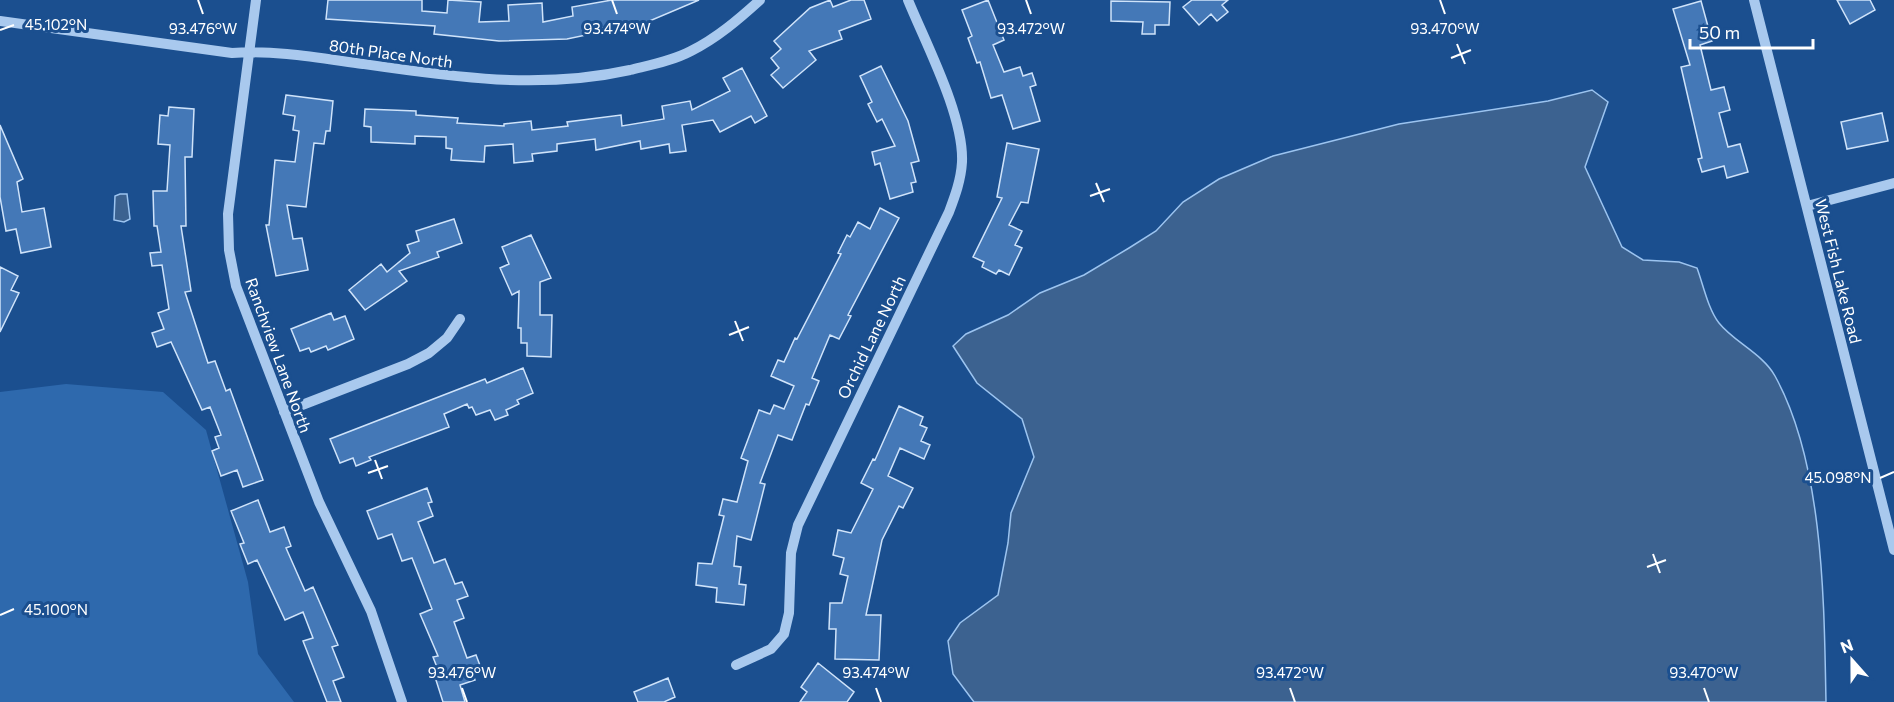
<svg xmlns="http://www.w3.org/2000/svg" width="1894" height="702" font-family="Commissioner,sans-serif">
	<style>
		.green { fill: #2e69ad }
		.water { fill: #3c6290; stroke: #9cc4f0; stroke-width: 1.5 }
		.building { fill: #4478b7; stroke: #cfe3fa; stroke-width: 1.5 }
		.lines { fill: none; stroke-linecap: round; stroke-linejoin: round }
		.minor { stroke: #a9c9ee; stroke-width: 10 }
		.ticks { fill: none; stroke: #fff; stroke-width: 2 }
		.labels { text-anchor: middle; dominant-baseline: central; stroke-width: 6; stroke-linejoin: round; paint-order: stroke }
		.street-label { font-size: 16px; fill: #fff; stroke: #1b4f8f }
		.ticks-label { font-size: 15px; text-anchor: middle; fill: #fff; stroke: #1b4f8f; stroke-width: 6; stroke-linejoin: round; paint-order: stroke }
	</style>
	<rect width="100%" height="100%" fill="#1b4f8f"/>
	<path class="green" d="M66,384L163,392L206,430L248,582L258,654L294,702H0V392Z"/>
	<path class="water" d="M1592,90L1608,102L1585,167L1622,247L1643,260L1679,262L1697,268C1703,284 1708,309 1719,323C1734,342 1763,354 1775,376C1824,465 1824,602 1826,702H974L953,674L948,641L960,623L998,595L1008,543L1011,513L1034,457L1022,419L977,383L953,346L966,334L1008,315L1040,293L1084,275L1129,248L1156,231L1183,202L1219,179L1273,156L1399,124L1548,101Z
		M120,194H127L130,219L124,222L114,220L115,196Z"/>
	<path class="building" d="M328,0H422V11L447,13L448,0L481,2L479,22L509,21L508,5L542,3L543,22L573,16L572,7L612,0H699L633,28L631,23L590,30L591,34L567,39L499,41L434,34L435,26L326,19Z
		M830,0L833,7L851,0H864L871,19L839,31L842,39L809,51L816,60L783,88L771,75L779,68L771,58L781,49L774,41L810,8Z
		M988,0L1004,40L993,45L1004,72L1020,67L1023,76L1032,73L1036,85L1030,87L1040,121L1013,129L1002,95L991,98L980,62L977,63L968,38L972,36L962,10Z
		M1192,0H1228L1222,5L1228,12L1217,21L1211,14L1199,25L1183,7Z
		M1837,0H1870L1875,10L1850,24Z
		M1111,1L1170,2L1169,25H1155V34H1142L1143,22L1111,21Z
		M1701,1L1712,41L1700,45L1711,90L1724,87L1730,110L1719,113L1728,147L1740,144L1748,172L1727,178L1724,166L1702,172L1698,159L1702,158L1681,67L1690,65L1673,9Z
		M881,66L908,121L919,161L911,163L916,182L911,183L913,192L890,199L880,163L875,165L872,152L895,146L882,119L877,122L868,104L872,102L860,76Z
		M742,68L767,116L755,123L751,116L720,132L713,120L682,125L686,151L670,153L669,144L641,149L640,141L596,150L595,139L557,144V151L532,154L533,161L514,163L513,144L485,146L484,162L451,160L452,149L446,148V137L415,136V144L371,142V127L364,126L365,109L416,111V115L458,118L457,123L504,126V124L531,121L532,130L568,126L567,122L621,115L622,126L664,119L662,106L690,101L692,110L730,91L723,78Z
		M286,95L333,101L330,131H326L324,144L314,143L306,207L287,205L293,239L302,238L308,270L276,276L266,225H269L275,160L295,162L299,131L293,130L295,116L283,114Z
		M169,107L194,109L192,157H185L186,226H181L191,291L185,292L208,363L215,361L226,391L230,389L263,480L243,487L237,470L221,476L212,451L219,448L215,437L221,435L210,407L202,410L171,342L157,347L152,333L164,329L158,313L169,309L162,265L152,266L150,253L161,252L157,226H154L153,191H167L170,145L158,144L160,115L168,116Z
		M1882,113L1888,141L1847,149L1841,122Z
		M0,125L23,179L17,182L22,212L44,208L51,247L21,253L16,229L6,231L0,197Z
		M1007,143L1039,149L1028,203L1021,202L1009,225L1022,231L1015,245L1022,248L1009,275L999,270L996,274L982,267L984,262L973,257L1002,198L997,197Z
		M880,208L899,218L848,315L851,316L839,339L830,335L812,378L819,381L809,405L806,404L792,440L778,435L760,483L765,484L751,540L737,536L734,566L741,567L739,584L746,585L744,605L716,602L717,588L696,585L698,563L712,564L724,516L719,515L723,499L737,502L748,461L741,458L759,410L770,414L774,405L784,409L794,386L771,376L778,360L784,362L795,338L797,339L841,254L838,253L847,235L850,237L858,222L870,229Z
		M454,219L462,243L437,252L439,257L399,271L407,281L365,310L349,290L381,264L387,272L410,253L407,245L419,241L416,231Z
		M531,235L551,278L540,282V315H552L551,357L527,356V343H521V328H518L519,291L512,295L500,268L509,264L502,247Z
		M0,267L18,276L11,290L19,293L0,332Z
		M331,313L334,320L345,316L354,339L328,350L326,346L311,352L309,348L300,351L291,329Z
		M523,368L533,393L517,400L519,404L506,410L508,415L495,420L490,410L476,415L472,407L469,408L467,404L444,414L449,427L369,457L371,460L356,466L353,458L340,463L330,439L485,379L487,383Z
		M899,406L923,417L920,425L927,428L921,441L930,445L924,459L900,448L888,476L913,488L903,508L899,506L882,540L866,615H881L879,660L835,659L836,629H829L830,603H842L848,576L840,574L844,558L833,555L838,530L851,533L873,489L861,483L873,459L875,460Z
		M427,488L432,502L428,503L433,516L418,522L434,563L445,559L455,584L462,582L468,596L457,600L464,618L454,622L467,658L476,655L481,668L472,671L475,680L460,685L465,702H443L435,677L440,675L433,657L438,656L420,614L432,609L412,558L402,561L392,534L378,539L367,511Z
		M258,500L270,532L284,527L291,546L286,548L305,591L313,587L326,617L338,645L332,647L344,677L333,681L341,702H327L303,641L313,638L303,612L285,620L257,560L248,564L240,544L244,543L231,511Z
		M818,663L854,692L847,702H800L807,692L801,687Z
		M668,678L675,697L664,702H638L634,692Z"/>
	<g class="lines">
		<path class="minor" d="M256,0L228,214L229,250L236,286L319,502L371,611L402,702
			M1754,0L1894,550
			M0,21L232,53C276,50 319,58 363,64C452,77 540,90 630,70C650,65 672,61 691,51C717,38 739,19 760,0
			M1807,206L1894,183
			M284,412L408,364L429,353L447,338L460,319
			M736,665L771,649L784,634L789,613L791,553L798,525L949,212C955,196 961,180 962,162C964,116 926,44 908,0"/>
	</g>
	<path class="ticks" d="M198,0L203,14M612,0L617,14M1026,0L1031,14M1440,0L1445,14M0,30L14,25M1457,44L1465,64M1451,58L1471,50M1096,183L1104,202M1090,196L1110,189M735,321L743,341M729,335L749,327M375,460L382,479M368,473L388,466M1880,478L1894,472M1653,554L1660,573M1647,567L1666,560M0,615L14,609M462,688L467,702M876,688L881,702M1290,688L1295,702M1704,688L1709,702"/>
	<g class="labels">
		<g class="street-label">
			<text transform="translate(391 53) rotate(8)">80th Place North</text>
			<text transform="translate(1839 271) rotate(76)">West Fish Lake Road</text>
			<text transform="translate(871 337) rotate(-64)">Orchid Lane North</text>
			<text transform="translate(279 355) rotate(70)">Ranchview Lane North</text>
		</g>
	</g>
	<g class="ticks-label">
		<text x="56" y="30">45.102°N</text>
		<text x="203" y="34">93.476°W</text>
		<text x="617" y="34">93.474°W</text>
		<text x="1031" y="34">93.472°W</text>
		<text x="1445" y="34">93.470°W</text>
		<text x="1838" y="483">45.098°N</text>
		<text x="56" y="615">45.100°N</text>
		<text x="462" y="678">93.476°W</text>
		<text x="876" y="678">93.474°W</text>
		<text x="1290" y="678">93.472°W</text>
		<text x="1704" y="678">93.470°W</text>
	</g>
	<g transform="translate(1852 660) rotate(339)" stroke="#1b4f8f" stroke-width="4.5" paint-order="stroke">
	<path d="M0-4.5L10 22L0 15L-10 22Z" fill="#ffffff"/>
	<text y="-9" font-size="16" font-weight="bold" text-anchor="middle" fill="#ffffff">N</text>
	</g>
	<path d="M1690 39v9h123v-9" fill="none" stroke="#ffffff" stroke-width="3"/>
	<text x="1699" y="39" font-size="18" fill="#ffffff" stroke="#1b4f8f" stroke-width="4.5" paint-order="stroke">50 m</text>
</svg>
